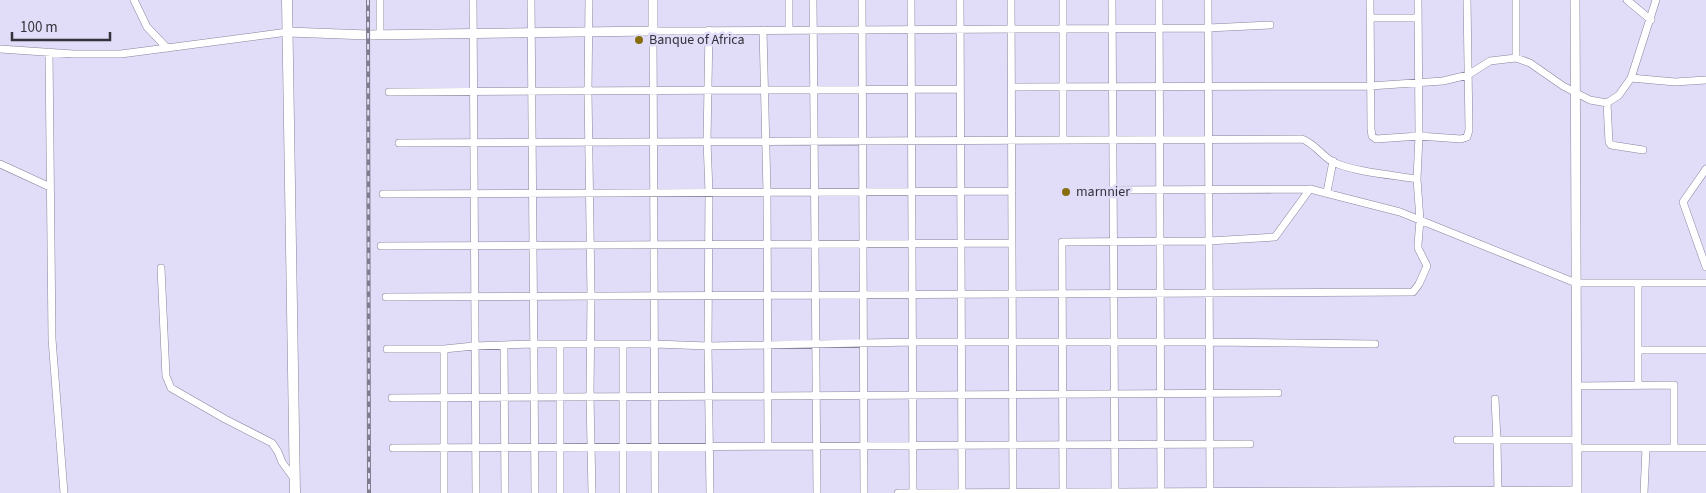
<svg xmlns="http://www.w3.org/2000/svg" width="1706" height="493" font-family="'Source Sans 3',sans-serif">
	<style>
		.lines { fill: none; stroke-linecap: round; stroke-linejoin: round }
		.minor-casing { stroke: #88849c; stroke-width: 8 }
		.major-casing { stroke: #88849c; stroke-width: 10 }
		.highway-casing { stroke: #88849c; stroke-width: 11 }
		.minor { stroke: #fff; stroke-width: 7 }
		.major { stroke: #fff; stroke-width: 9 }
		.highway { stroke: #fff; stroke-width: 10 }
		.rail-casing { stroke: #7f7c8d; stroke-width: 4 }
		.rail { stroke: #e1ddf8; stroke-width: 2; stroke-dasharray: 5.5; stroke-linecap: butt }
		.poi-dot { fill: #876e0d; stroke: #e1ddf8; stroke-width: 2 }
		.labels { text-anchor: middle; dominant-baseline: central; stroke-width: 5; stroke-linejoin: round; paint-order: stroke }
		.poi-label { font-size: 14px; fill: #34323c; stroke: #e1ddf8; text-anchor: start }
	</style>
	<rect width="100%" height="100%" fill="#e1ddf8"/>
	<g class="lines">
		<g class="minor-casing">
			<path id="minor" d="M134,0L147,27L167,48
				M380,0V35
				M473,0L476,493
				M531,0L535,493
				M589,0L588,91L591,295L590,396L592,493
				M789,0V30
				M813,0L817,493
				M862,0L864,493
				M911,0L913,493
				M960,0L962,493
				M1011,0L1013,493
				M1063,0V140
				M1112,0L1115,493
				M1159,0L1161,493
				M1208,0L1210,493
				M1370,0L1371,129L1372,136L1376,139L1419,136L1461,139L1467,137L1469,130L1467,0
				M1516,0V58
				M1627,0L1651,20
				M1370,18H1418
				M709,30L707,141L709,192L708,346L710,493
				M763,30L767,192L768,446
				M0,49L73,54H121L288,32
				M49,52L52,339L64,493
				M1631,78L1675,82L1706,80
				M1012,87L1370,86L1443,81L1468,75L1490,61L1516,58L1530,63L1563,86L1590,100L1607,103L1619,95L1631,78L1656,0
				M389,92L960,89
				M1607,103L1609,142L1611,145L1643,150
				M399,143L1302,139C1314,143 1322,156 1333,162C1354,172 1393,175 1417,179
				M0,164L50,187
				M1706,169L1683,202L1706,267
				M1113,190L1310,189L1400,212L1576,283H1706
				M1327,192L1333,161
				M383,194L1012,191
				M381,246L1012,243
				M161,268L166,376L171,388L225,419L272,443L278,452L282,462L295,480
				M1638,283V385
				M386,297L1413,292L1419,284L1427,266L1418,248V244L1420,220L1417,179L1419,136L1418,0
				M560,344V493
				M623,344V493
				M504,346L505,493
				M387,349H444L474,346L533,344H655L708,346L914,342H1210L1375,344
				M444,349V493
				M1638,350H1706
				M1577,386L1674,385V448
				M392,398L1278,393
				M1495,399L1497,440L1498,493
				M1457,440H1577
				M393,448L1250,444
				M1577,448H1706
				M655,493L653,31L1208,28L1270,25
				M898,493L1577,490
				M1063,493L1062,242L1209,241L1275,237L1310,189
				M1644,493L1646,448"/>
		</g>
		<g class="major-casing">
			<path id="major" d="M1575,0L1577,493
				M288,32L368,35L653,31V0"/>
		</g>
		<g class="highway-casing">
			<path id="highway" d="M287,0L295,493"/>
		</g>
		<use href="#minor" class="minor"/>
		<use href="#major" class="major"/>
		<use href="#highway" class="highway"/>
		<g class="rail-casing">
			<path id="rail" d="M368,0L369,493"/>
		</g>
		<use href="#rail" class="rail"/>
	</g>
	<g class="poi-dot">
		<circle cx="639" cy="40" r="5"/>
		<circle cx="1066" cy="192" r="5"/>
	</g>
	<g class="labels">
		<g class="poi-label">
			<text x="649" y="40">Banque of Africa</text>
			<text x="1076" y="192">marnnier</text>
		</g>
	</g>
	<path d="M12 32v8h98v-8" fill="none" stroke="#34323c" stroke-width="2.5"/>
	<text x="20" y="32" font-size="15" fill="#34323c" stroke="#e1ddf8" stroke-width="4" paint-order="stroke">100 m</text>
</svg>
